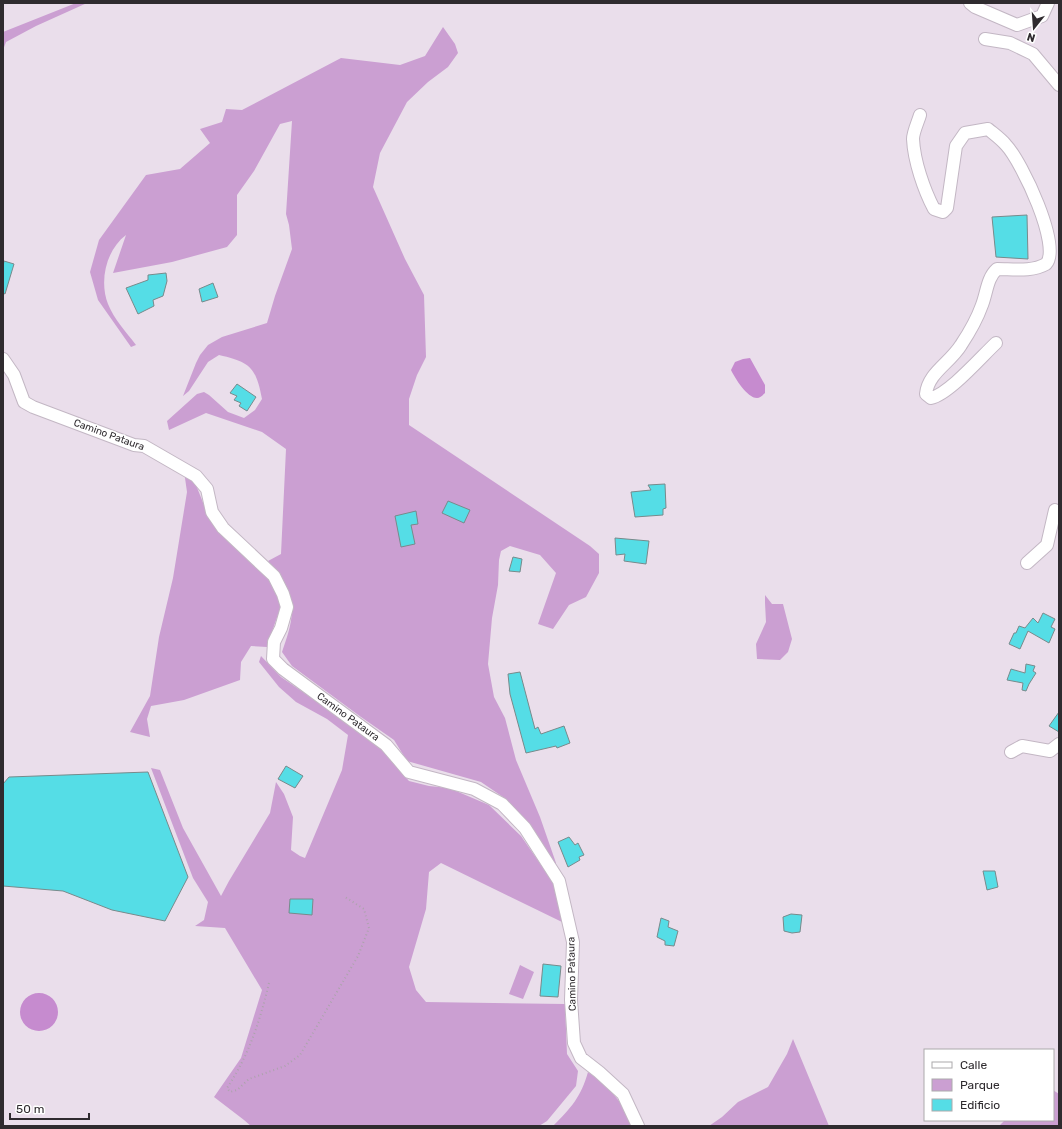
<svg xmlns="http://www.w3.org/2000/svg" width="1062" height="1129" font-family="Rubik,sans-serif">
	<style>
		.green { fill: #cb9fd2 }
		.water { fill: #c68bcf }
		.building { fill: #55dde6; stroke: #788a8b }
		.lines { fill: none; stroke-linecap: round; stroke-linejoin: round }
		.minor-casing { stroke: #c3b7c4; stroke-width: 14 }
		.path { stroke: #ada3ad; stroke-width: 2; stroke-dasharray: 1 3; stroke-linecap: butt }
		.minor { stroke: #fff; stroke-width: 12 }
		.labels { text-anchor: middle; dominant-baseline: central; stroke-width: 3; stroke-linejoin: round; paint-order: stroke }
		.street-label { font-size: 10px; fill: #2f2b2f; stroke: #fff }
	</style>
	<rect width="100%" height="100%" fill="#eadeeb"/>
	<path class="green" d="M76,3H87L36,26L6,42L3,50V32Z
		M443,27L455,44L458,53L448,67L428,82L407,102L380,153L373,187L405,259L424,295L426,357L417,375L409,399V425L590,546L599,554V573L586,597L569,605L553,629L538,624L556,573L540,555L510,546L501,551L499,560L498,585L492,618L488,664L494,697L505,718L516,760L540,817L556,863V869L525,822L503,797L481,782L407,761L394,740L361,717L292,666L282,652C288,634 297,612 288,593C283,582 274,572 268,561L281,554L286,449L262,432L206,413L169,430L167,421L197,394L204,392L209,395L228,412L244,418L255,410L262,399C256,367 250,362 219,355L208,362L189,391L183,396L196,363L200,355L208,345L222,337L267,323L275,296L292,249L289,225L286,214L292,121L280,124L254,171L237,195V235L227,247L172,262L113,273L126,235C106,250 99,281 108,304C114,319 126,332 136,345L131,347L98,300L90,272L99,240L146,175L180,169L210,143L200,129L222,122L226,109L242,110L341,58L400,65L425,56Z
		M184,471L196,485L206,510L262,569L275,588L281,607L275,623L267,647L251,646L241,662L240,680L184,700L151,706L147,719L150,737L130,732L150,696L159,637L173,578L187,492Z
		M765,595L772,604H783L792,639L788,652L780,660L757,659L756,644L766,622L765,603Z
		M261,656L281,677L373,740L409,781L429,786L449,788L489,805L521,836L555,885L562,922L441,863L429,872L426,909L409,967L416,990L426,1002L565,1004L567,1054L578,1071L576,1086L547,1121L539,1126H251L244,1120L214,1097L241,1058L262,990L225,928L195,926L204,920L208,902L193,878L151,768L160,770L183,828L221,896L229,881L270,813L276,782L284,794L293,817L291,850L300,856L305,858L342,770L348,735L327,719L296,702L279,687L259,662Z
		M520,965L534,972L523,999L509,994Z
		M793,1039L829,1126H709L722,1117L738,1102L768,1087L787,1054Z
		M588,1072L606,1085L623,1106L633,1126H553C571,1108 581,1097 588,1072Z
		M1053,1090L1059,1094V1126H999L1005,1120H1053Z"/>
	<path class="water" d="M750,358L765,385V393C763,395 760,398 757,398C747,398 735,378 731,370L735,362L743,359Z
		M20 1012a19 19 0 1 1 38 0a19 19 0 1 1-38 0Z"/>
	<path class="building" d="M1027,215L1028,259L996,257L992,217Z
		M4,261L14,264L5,294L3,293V267Z
		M166,273L167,281L163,296L153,300L154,306L138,314L126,288L148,280V275Z
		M213,283L218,297L202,302L199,289Z
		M237,384L256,397L247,411L239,406L241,403L234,400L237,396L230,393Z
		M665,484L666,508L663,509V515L635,517L631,492L651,490L648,485Z
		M448,501L470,510L464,523L442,513Z
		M416,511L418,524L411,525L415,544L401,547L395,516Z
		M615,538L649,541L646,564L624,561L625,554L616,555Z
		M513,557L522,559L520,572L509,571Z
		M1043,613L1055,619L1051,627L1055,629L1049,643L1028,631L1020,649L1009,644L1014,633H1016L1019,626L1025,628L1033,618L1038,623Z
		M1026,664L1035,666L1033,671L1036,673L1029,684L1026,691L1022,690L1023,683L1007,680L1011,669L1025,673Z
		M520,672L535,729L538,727L541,734L564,726L570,743L557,748L556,746L526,753L510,694L508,674Z
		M1059,712V732L1049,726Z
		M286,766L303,776L295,788L278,779Z
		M148,772L188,877L165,921L112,910L63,891L3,886V784L9,777Z
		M569,837L575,845L578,843L584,855L579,857L580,860L568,867L558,842Z
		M983,871H995L998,887L987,890Z
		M290,899H313L312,915L289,913Z
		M791,914L802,915L800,932L792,933L784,931L783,917Z
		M661,918L669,921L668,927L678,931L674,946L665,945V941L657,937Z
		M543,964L561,966L558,997L540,996Z"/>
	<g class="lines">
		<g class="minor-casing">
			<path id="minor" d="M970,3L975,7L1017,25L1042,16L1048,3
				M985,39L1010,43L1033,54L1059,85
				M920,115C918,122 913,132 913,139C914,161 924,190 934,209L943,212L947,208L956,146L965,133L988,129C994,134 1001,139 1006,145C1022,162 1062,247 1046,264C1032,272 1013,269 997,269C987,278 987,292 982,305C977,319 969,333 961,345C950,363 928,373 926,394L931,398C949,394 981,357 996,343
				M3,359L14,375L24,402L33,407L134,445L144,446L196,476L207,489L212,512L223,528L274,576L283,594L287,607L281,628L274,642L273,659L283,669L386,745L409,772L474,789L502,804L525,828L559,881L573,942L571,1000L574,1043L581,1058L599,1072L623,1094L638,1126
				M1027,563L1047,545L1055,510
				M1011,752L1022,746L1050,751L1059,744"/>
		</g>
		<path class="path" d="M269,983C260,1021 249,1055 227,1088L230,1092L237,1090L249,1079L285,1066L300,1055L358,956L369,928L364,909L345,897"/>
		<use href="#minor" class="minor"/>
	</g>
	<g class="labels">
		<g class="street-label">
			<text transform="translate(109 435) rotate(20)">Camino Pataura</text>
			<text transform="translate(348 717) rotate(36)">Camino Pataura</text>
			<text transform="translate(572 974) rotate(-91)">Camino Pataura</text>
		</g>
	</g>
	<rect width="1062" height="1129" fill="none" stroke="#2f2b2f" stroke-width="8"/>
	<rect x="924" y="1049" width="130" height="72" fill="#ffffff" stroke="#acaaac"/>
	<rect x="932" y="1062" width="20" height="6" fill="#ffffff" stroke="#acaaac"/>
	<text x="960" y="1069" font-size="12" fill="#2f2b2f">Calle</text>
	<rect x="932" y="1079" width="20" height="12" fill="#cb9fd2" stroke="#acaaac"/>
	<text x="960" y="1089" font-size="12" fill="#2f2b2f">Parque</text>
	<rect x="932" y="1099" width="20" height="12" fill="#55dde6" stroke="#acaaac"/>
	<text x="960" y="1109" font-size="12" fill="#2f2b2f">Edificio</text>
	<g transform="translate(1034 28) rotate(197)" stroke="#ffffff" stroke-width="3" paint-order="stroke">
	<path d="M0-3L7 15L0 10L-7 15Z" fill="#2f2b2f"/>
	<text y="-6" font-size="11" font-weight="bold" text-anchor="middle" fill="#2f2b2f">N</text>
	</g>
	<path d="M10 1113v6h79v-6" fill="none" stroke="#2f2b2f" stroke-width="2"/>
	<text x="16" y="1113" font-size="12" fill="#2f2b2f" stroke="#ffffff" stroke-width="3" paint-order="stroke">50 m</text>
</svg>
